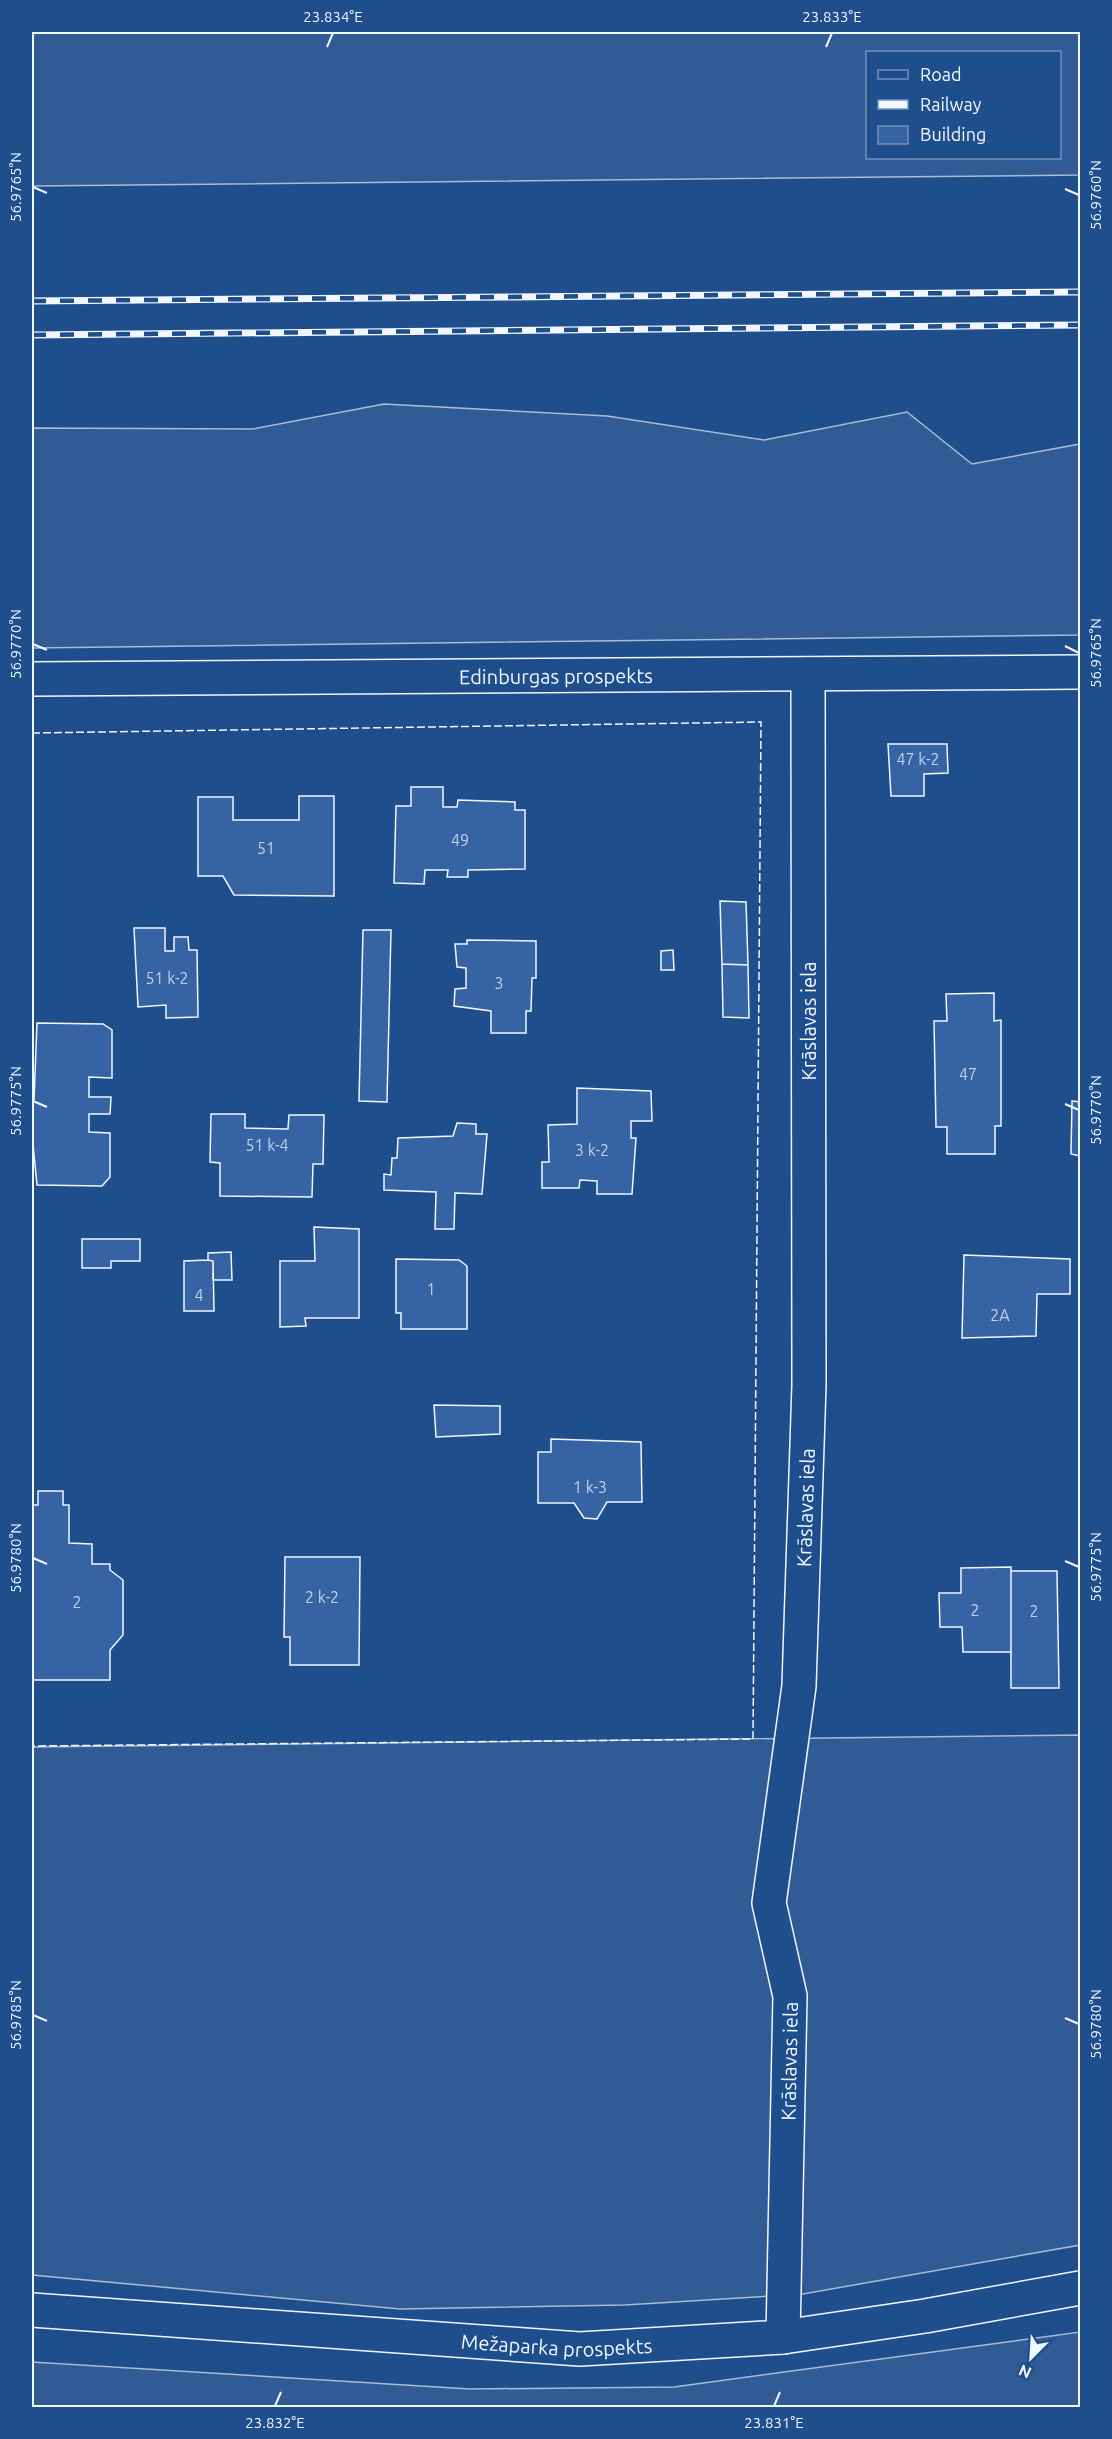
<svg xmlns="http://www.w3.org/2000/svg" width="1112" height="2439" font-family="Ubuntu,sans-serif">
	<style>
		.built { fill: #305b95; stroke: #a8bbd7; stroke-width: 1.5; fill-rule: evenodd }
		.building { fill: #3563a3; stroke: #f2f6ff; stroke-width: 1.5 }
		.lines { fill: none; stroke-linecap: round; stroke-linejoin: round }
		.minor-casing { stroke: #f2f6ff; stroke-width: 36 }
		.major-casing { stroke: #f2f6ff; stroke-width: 36 }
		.minor { stroke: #1f4e8c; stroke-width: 33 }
		.major { stroke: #1f4e8c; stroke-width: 33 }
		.rail-casing { stroke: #f2f6ff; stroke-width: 7 }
		.rail { stroke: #1f4e8c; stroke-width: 4.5; stroke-dasharray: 14; stroke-linecap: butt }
		.fence { stroke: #f2f6ff; stroke-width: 1.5; stroke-dasharray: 8 3; stroke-linecap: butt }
		.ticks { fill: none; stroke: #f2f6ff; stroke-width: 2 }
		.labels { text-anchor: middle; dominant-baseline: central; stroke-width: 4.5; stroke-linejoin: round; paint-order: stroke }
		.number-label { font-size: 16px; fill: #c3d1e8 }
		.street-label { font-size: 20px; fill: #f2f6ff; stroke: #1f4e8c }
		.neatline { fill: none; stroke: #f2f6ff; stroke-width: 2 }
		.ticks-label { font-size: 15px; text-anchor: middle; fill: #f2f6ff }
	</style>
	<rect width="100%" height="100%" fill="#1f4e8c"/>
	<path class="built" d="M32,32H1080V175L32,186ZM868,52H1060V158H868Z
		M384,404L607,416L764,440L907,412L972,464L1080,444V635L32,648V428L253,429Z
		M1080,1735V2245L803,2294L625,2305L400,2309L32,2275V1747Z
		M1080,2332V2407H32V2362L470,2389L674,2387Z"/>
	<path class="building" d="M888,744H947L948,773L924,774V796H891Z
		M411,787H443V807H457L458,800L515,802V810H525V869L468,870V877H447L448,870H425L424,884L394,883L396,806H411Z
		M299,796H334V896L234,895L223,876H198V797H233V820H299Z
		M720,901L746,902L748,965L722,964Z
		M134,928H165V951H174V937H188L189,950H197L198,1017L166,1018V1005L138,1007Z
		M363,930H391L387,1102L359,1101Z
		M467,940L536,941V978H532L531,1011H526V1033H491V1011L454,1006L455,989L466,988V968L457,967L455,944H467Z
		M673,950L674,970H661V951Z
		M722,964L748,965L749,1018L723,1017Z
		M994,993V1021L1001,1020V1126H995V1154H947V1127H936L934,1021H947L946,994Z
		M37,1023L103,1024L112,1030V1078L89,1077V1097H111L110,1114H89V1132L110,1133V1177L102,1186L37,1185L32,1134V1100H34Z
		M577,1088L651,1091L652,1121H631V1138H636L632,1194H597V1181L580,1180L579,1188H542V1162H549L548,1125L577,1124Z
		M1072,1101L1080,1102V1156L1071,1154Z
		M211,1114H245V1128L288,1129L289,1115H324L323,1164H313L312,1197L220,1196V1163L210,1162Z
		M457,1123L476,1124V1134H487L482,1194L455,1193L454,1229H435L436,1192L384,1190V1174L391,1175L392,1158H397L398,1138L453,1136Z
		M314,1227L359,1229V1318H305L306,1326L280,1327V1261H315Z
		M82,1239H140V1261H111V1268H82Z
		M231,1252L232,1280H213V1261L208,1260V1253Z
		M964,1255L1070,1259V1294H1037L1036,1336L962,1338Z
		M396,1259L459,1260L467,1266V1329H401V1313H396Z
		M208,1260L213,1261L214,1311H184V1261Z
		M434,1405L500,1406V1434L436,1437Z
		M551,1439L641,1442L642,1502H607L597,1519L584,1518L574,1503H538V1452H551Z
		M38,1491H63V1505H69V1543L92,1544V1564H110V1570L123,1580V1635L110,1650V1680H32V1505H38Z
		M285,1557H360L359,1665H290V1637H284Z
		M1011,1567V1652H963L962,1627H940L939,1593H961V1568Z
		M1011,1571H1057L1059,1688H1011Z"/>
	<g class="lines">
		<g class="minor-casing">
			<g id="minor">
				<path id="s1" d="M32,679L1080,672"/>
				<path id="s2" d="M783,2337L790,1996L769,1903L799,1686L809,1385L808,674"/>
			</g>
		</g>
		<g class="major-casing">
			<g id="major">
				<path id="s3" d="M32,2310L580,2349L783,2337L925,2316L1080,2288"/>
			</g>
		</g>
		<use href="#minor" class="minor"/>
		<use href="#major" class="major"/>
		<g class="rail-casing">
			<path id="rail" d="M32,301L1080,292
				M32,335L1080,325"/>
		</g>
		<use href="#rail" class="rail"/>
		<path class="fence" d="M32,733L761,722L753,1739L32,1746"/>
	</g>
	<path class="ticks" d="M327,47L333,33M826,47L832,33M33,187L47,193M1065,189L1079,195M33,644L47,650M1065,646L1079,653M33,1101L47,1107M1065,1104L1079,1110M33,1558L47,1564M1065,1561L1079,1567M33,2015L47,2021M1065,2018L1079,2024M275,2406L281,2392M774,2406L780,2392"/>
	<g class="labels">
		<g class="number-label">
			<text x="918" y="759">47 k-2</text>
			<text x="460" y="840">49</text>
			<text x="266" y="848">51</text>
			<text x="167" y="978">51 k-2</text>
			<text x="499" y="983">3</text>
			<text x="968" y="1074">47</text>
			<text x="267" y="1145">51 k-4</text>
			<text x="592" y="1150">3 k-2</text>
			<text x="431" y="1289">1</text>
			<text x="199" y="1295">4</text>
			<text x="1000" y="1315">2A</text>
			<text x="590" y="1487">1 k-3</text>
			<text x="322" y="1597">2 k-2</text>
			<text x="77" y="1602">2</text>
			<text x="975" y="1610">2</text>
			<text x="1034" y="1611">2</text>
		</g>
		<g class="street-label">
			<text stroke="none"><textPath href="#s1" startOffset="524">Edinburgas prospekts</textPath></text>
			<text transform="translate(808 1021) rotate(-90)">Krāslavas iela</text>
			<text stroke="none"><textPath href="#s2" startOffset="834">Krāslavas iela</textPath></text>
			<text stroke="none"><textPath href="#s2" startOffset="276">Krāslavas iela</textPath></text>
			<text stroke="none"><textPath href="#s3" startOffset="526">Mežaparka prospekts</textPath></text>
		</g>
	</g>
	<rect width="1112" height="2439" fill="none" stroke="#1f4e8c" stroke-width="66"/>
	<rect x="866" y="51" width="195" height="108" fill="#1f4e8c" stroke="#7391ba" stroke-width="1.5"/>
	<rect x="878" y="70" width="30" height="9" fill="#1f4e8c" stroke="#7391ba" stroke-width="1.5"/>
	<text x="920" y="81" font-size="18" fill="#f2f6ff">Road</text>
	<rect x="878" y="100" width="30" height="9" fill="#f2f6ff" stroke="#7391ba" stroke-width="1.5"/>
	<text x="920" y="111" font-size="18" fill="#f2f6ff">Railway</text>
	<rect x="878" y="126" width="30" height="18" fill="#3563a3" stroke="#7391ba" stroke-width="1.5"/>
	<text x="920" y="141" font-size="18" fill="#f2f6ff">Building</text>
	<g transform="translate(1031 2358) rotate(204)" stroke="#1f4e8c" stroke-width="4.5" paint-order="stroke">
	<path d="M0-4.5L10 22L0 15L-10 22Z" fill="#f2f6ff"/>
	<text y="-9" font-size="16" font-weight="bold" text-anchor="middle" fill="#f2f6ff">N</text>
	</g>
	<rect x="33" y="33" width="1046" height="2373" class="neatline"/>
	<g class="ticks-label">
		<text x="333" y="22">23.834°E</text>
		<text x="832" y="22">23.833°E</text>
		<text transform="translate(16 187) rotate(-90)" y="5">56.9765°N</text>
		<text transform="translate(1096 195) rotate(-90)" y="5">56.9760°N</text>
		<text transform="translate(16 644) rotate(-90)" y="5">56.9770°N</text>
		<text transform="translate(1096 653) rotate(-90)" y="5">56.9765°N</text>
		<text transform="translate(16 1101) rotate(-90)" y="5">56.9775°N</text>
		<text transform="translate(1096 1110) rotate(-90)" y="5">56.9770°N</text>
		<text transform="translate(16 1558) rotate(-90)" y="5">56.9780°N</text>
		<text transform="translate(1096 1567) rotate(-90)" y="5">56.9775°N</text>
		<text transform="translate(16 2015) rotate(-90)" y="5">56.9785°N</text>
		<text transform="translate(1096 2024) rotate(-90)" y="5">56.9780°N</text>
		<text x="275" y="2428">23.832°E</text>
		<text x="774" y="2428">23.831°E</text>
	</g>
</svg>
